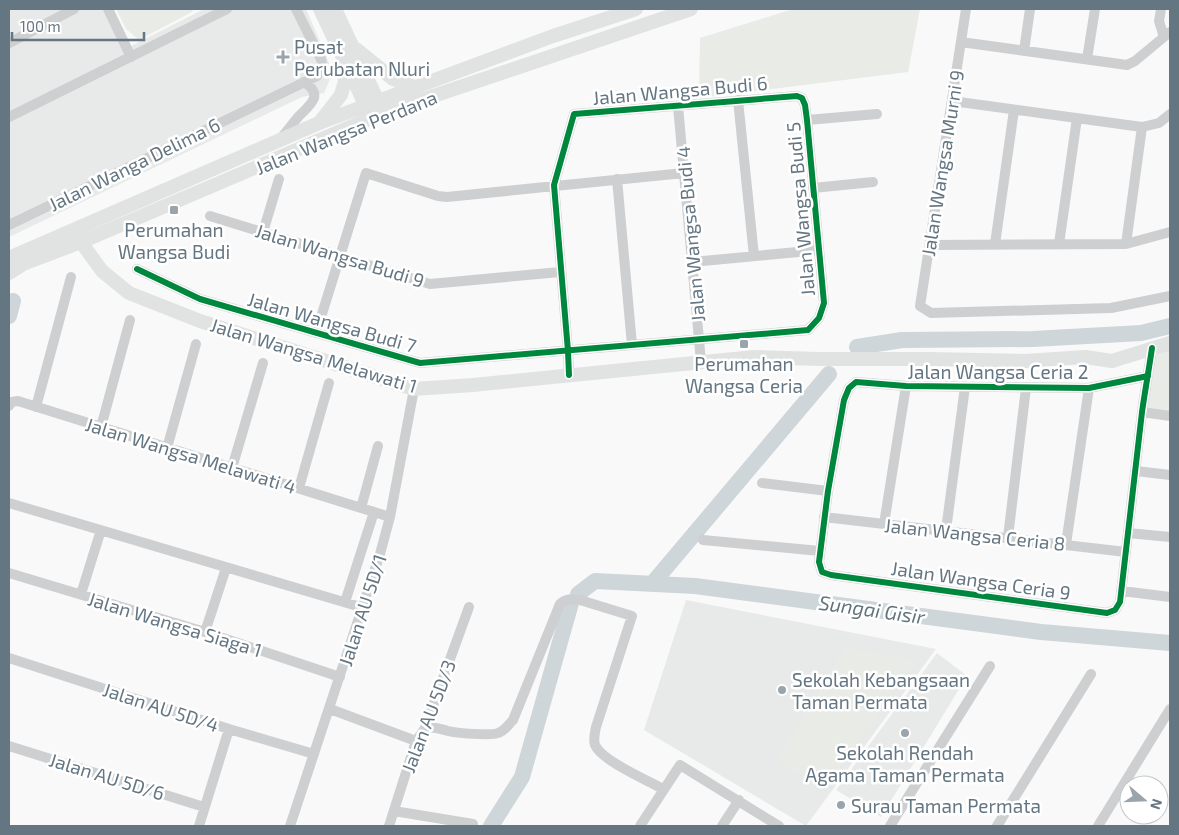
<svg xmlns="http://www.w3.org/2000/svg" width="1179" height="835" font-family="'Exo 2',sans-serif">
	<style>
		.built { fill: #e8e9e9 }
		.green { fill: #e8ebe6 }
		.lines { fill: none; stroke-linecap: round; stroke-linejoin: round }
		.river { stroke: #ced6d9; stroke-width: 16 }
		.street { stroke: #cecfd0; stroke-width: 10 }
		.secondary { stroke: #e1e2e2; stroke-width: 14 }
		.cycleway-casing { stroke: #fff; stroke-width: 9 }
		.cycleway { stroke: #00873e; stroke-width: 6 }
		.poi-dot { fill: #99a4ac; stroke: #fff; stroke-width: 2 }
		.labels { text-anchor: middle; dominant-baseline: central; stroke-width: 5; stroke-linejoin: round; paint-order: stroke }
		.poi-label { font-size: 19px; fill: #657683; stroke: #fff; text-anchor: start }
		.street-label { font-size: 19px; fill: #657683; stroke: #fff }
		.water-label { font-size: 20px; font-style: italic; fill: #60757c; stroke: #fff }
	</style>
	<rect width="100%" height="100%" fill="#f9f9f9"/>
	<path class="built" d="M9,9H113L131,46L204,9H306L333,72L324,93L302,97L9,237Z
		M686,600L936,649L806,826L644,730Z
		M937,653L967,676L881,817L836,790Z"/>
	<path class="green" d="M116,9H193L192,12L139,40L126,29Z
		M793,9H920L908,72L699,98L700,38Z
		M1170,348V415L1145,412L1151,352Z
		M845,648L917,660L823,790L777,759Z"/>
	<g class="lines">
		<path class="river" d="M9,316L13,301
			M857,347L902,340L1033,339L1141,333L1170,326
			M652,584L829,374
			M578,594L595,581L695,586L1041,632L1170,643
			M491,826L522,777L571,603"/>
		<path class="street" d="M108,9L131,57
			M966,9L920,306L931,313L1111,308L1170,296
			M1161,9L1159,21L1164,37
			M961,42L1127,65L1135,61L1170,32
			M9,43L74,9
			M1024,51L1030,9
			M1087,59L1095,9
			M738,100L754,256
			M952,101L1142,127L1159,123L1170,114
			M678,106L701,362
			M9,117L227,9
			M807,120L877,114
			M281,138C287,131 293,123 299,116C311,104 324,95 304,82
			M617,179L632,345
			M813,188L873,182
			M210,216L430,284L560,272
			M9,225L317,76L322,64L321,59L296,9
			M263,232L279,179
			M995,244L1014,110
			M1059,244L1077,118
			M1126,244L1142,127
			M930,245L1126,244L1170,232
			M692,262L819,250
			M137,269L200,299L420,363L808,330L819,318L824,303L807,120L805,105L802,98L797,96L574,114L554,185L568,351L569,375
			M316,333L366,173L438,196L447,197L684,173
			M1148,376L1089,388L906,386L856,382L849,388L844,400L828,491L819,562L822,572L831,575L1107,613L1115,610L1120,602L1142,412C1145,391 1149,369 1152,348
			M9,406L11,402L18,401L390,517
			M36,407L71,277
			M1142,412L1170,416
			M101,427L130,320
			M167,448L196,344
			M232,468L263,363
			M1136,471L1170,475
			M762,483L828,491
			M299,488L329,383
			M9,503L364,608
			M361,508L378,446
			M824,517L1126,552
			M884,524L906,386
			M946,530L965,387
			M1128,533L1170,537
			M1008,537L1026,388
			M703,540L820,551
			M1066,544L1089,388
			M9,573L205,632L340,677
			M1122,591L1170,597
			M81,594L101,530
			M345,602L374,512
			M205,632L226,568
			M9,658L229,729L314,754
			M330,709L416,741
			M425,728C434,726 440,729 448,731C456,733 491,736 498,733C505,731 508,725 513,720L560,604C566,598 572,599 580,600L632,616L596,727C595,733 593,739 595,745C602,761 647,780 663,789
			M9,746L204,807
			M394,811L473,824
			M199,826L229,729
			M290,826L380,554L390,517L414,389
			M389,826L416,741L425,728L469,607
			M640,826L680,765L779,826
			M722,826L739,800
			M890,826L990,666
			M997,826L1091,674
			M1098,826L1170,709"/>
		<path class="secondary" d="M320,9L369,113
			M335,9L381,108
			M356,49L393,79L415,87
			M319,123L341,95L345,81L342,65
			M81,242L102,271L129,293L200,321L414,389L473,385L754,357L819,359H928L1025,361L1085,357L1112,361L1170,343
			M9,258L319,123L553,36L636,9
			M9,273L23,264L81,242L383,113L691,9"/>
		<g class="cycleway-casing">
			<path id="cycleway" d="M137,269L200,299L420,363L808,330L819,318L824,303L807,120L805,105L802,98L797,96L574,114L554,185L568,351L569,375
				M1148,376L1089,388L906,386L856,382L849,388L844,400L828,491L819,562L822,572L831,575L1107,613L1115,610L1120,602L1142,412C1145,391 1149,369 1152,348"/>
		</g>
		<use href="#cycleway" class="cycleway"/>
	</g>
	<g class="poi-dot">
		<path d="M280.5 49.5h5v5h5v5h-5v5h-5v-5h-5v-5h5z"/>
		<rect x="169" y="205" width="10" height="10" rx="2.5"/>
		<rect x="739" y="339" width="10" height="10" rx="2.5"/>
		<circle cx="782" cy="690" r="5"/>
		<circle cx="905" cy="733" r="5"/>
		<circle cx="841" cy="805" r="5"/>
	</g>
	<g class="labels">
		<g class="poi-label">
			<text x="294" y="46">Pusat<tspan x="294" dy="22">Perubatan Nluri</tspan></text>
			<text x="174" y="229" text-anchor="middle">Perumahan<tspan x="174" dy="22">Wangsa Budi</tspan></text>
			<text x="744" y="363" text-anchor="middle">Perumahan<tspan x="744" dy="22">Wangsa Ceria</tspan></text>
			<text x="792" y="679">Sekolah Kebangsaan<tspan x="792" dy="22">Taman Permata</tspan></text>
			<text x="905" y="752" text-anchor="middle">Sekolah Rendah<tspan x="905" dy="22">Agama Taman Permata</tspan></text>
			<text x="851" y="805">Surau Taman Permata</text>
		</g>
		<g class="street-label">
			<text transform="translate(680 90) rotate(-5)">Jalan Wangsa Budi 6</text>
			<text transform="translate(346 132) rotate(-22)">Jalan Wangsa Perdana</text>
			<text transform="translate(942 163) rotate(-81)">Jalan Wangsa Murni 9</text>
			<text transform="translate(134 164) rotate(-26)">Jalan Wanga Delima 6</text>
			<text transform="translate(800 209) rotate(-95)">Jalan Wangsa Budi 5</text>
			<text transform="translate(690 234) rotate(-95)">Jalan Wangsa Budi 4</text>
			<text transform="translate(340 255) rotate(17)">Jalan Wangsa Budi 9</text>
			<text transform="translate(332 322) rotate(16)">Jalan Wangsa Budi 7</text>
			<text transform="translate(314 355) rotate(17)">Jalan Wangsa Melawati 1</text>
			<text x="998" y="371">Jalan Wangsa Ceria 2</text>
			<text transform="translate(191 455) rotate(17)">Jalan Wangsa Melawati 4</text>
			<text transform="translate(975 534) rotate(6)">Jalan Wangsa Ceria 8</text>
			<text transform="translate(981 580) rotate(8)">Jalan Wangsa Ceria 9</text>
			<text transform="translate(362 610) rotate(-72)">Jalan AU 5D/1</text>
			<text transform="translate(175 624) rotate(17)">Jalan Wangsa Siaga 1</text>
			<text transform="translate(161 707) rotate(18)">Jalan AU 5D/4</text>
			<text transform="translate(428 716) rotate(-69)">Jalan AU 5D/3</text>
			<text transform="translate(107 776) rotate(17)">Jalan AU 5D/6</text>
		</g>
		<g class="water-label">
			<text transform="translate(872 609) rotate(8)">Sungai Gisir</text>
		</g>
	</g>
	<rect width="1179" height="835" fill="none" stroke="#657683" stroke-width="20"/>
	<g transform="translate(1144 800) rotate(109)"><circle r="24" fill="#ffffff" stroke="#c1c8cd"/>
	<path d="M0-4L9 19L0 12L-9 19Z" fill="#99a4ac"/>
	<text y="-8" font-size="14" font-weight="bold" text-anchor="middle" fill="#657683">N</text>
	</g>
	<path d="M12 32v8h132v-8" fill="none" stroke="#657683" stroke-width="2.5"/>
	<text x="20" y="32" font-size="15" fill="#657683" stroke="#ffffff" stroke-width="4" paint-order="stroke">100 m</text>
</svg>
